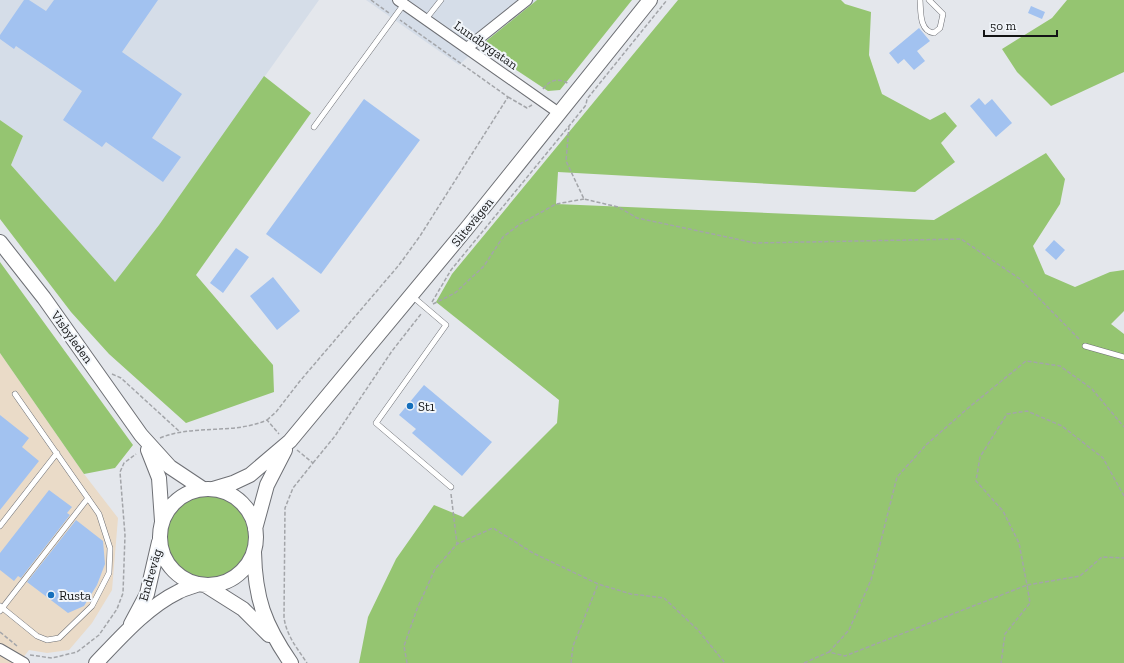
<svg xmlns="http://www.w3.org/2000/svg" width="1124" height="663" font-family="'Zilla Slab',serif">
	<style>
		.commercial { fill: #eadbc8 }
		.built { fill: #d5dde8 }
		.green { fill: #95c571 }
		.building { fill: #a2c2f0 }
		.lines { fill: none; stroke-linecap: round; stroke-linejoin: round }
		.lane-casing { stroke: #6d6f74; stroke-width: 6 }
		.street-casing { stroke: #6d6f74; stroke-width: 12 }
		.secondary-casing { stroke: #6d6f74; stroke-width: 16 }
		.path { stroke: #a3a5a9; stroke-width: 1.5; stroke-dasharray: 4 2; stroke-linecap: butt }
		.lane { stroke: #fff; stroke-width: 5 }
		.street { stroke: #fff; stroke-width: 10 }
		.secondary { stroke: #fff; stroke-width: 14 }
		.poi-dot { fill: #156fbc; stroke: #f1f5fa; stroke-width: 1.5 }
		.labels { text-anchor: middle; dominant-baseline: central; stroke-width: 4; stroke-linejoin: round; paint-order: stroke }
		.street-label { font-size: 13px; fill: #131415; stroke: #f1f5fa }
		.poi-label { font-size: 13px; fill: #131415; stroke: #f1f5fa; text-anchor: start }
	</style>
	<rect width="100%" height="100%" fill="#e4e7ec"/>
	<path class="commercial" d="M0,353L84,474L118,518L112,590L92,623L69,650L47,653L29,650L19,663H0Z"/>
	<path class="built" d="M0,0H319L159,225L115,283L11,165L23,136L0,120Z
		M366,0H537L480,46L459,65Z"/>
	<path class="green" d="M537,0H632L560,90L548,91L480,46Z
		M678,0H841L845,4L871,12L869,55L882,94L930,120L945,112L957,126L941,143L955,162L915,192L558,172L556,204L934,220L1046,153L1065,179L1060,204L1033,246L1045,274L1075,287L1110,272L1124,270V311L1111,324L1124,334V663H359L368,617L396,559L434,505L463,517L557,423L559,400L436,302L452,274Z
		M1067,0H1124V72L1051,106L1017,72L1002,49L1052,18Z
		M264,76L311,113L196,275L273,365L274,392L186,423L109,354L71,312L0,219V120L23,136L11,165L115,282L159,225Z
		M0,262L133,445L115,468L84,474L0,353Z
		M165 537a42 42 0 1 1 84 0a42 42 0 1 1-84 0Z"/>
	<path class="building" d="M24,0H29L46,11L54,0H158L122,52L182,94L152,138L181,157L163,182L106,142L102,147L63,120L82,91L16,46L14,49L0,39V35Z
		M1031,6L1045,12L1042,19L1028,13Z
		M919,28L930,41L917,51L925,61L914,70L904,59L898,64L889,53Z
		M979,98L985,105L992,99L1012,123L996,137L970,106Z
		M364,99L420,140L321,274L266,234Z
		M1054,240L1065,250L1056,260L1045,250Z
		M236,248L249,257L223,293L210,283Z
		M273,277L300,311L277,330L250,296Z
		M424,385L492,442L462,476L412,433L416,429L399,415Z
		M0,415L29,438L22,447L39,461L0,510Z
		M49,490L72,507L67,513L70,515L21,578L18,576L14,581L0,570V553Z
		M76,520L103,541L105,564L97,585L84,606L68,613L27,582Z"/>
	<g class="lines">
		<g class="lane-casing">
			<path id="lane" d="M920,0C921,11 919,31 934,33L940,28L943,14L929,0
				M426,19L441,0
				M314,127L404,4
				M412,296L446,325L376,423L451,487
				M1085,346L1124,357
				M0,526L57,453
				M0,606L37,636L47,640L59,638L92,606L109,573L110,548L99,514L15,394
				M0,611L88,498"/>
		</g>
		<g class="street-casing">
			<path id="street" d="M398,0L559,113
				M467,48L527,0
				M0,649L24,663"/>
		</g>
		<g class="secondary-casing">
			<path id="secondary" d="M0,242L44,298L141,435L170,467L203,489
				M148,450L159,478L162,521
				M213,489L233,483L250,475L290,441L467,228L650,0
				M160 537a48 48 0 1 1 96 0a48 48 0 1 1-96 0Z
				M255,529L267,485L285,450
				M254,552C255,598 264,624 291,663
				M205,585L243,609L269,635
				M131,624L147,594L159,542
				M96,663C120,638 147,607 178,592C185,588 192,587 199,584"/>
		</g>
		<path class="path" d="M371,0L389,13
			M543,89C550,80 558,77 569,84
			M508,97L527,108L532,105
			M569,126L566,161L584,199L618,207L637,218L755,243L961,239L1020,279L1080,340
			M432,302L451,270L569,126L586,105L587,99L667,0
			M433,304L455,293L484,266L503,237L520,224L556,204L584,199
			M112,374L121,378L180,432
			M267,420L276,412L300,381L399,265L420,236L508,97L400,20
			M160,438C194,424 233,435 267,420L279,434
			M297,450L313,463L293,488L285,508L284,617C286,635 297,648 307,663
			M313,463L335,436L392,351L421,314
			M451,494L457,544
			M1124,496L1103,458L1062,426L1027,411L1007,414L980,457L976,481L1003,511L1019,543L1027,585L1080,576L1102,557L1124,558
			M0,632L17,646
			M829,652L849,630L871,580L897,477L927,444L967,409L1026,361L1060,366L1092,389L1124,427
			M30,655L52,658L77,652L99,635L117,609L123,593L125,535L120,472L124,463L136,454
			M407,663L404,646L417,609L435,569L457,544L493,528L533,553L598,584L631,594L664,598L698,630L725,663
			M571,663L573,646L598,584
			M804,663L829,652L845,656L1027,585L1030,603L1005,634L1001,663"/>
		<use href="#lane" class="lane"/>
		<use href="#street" class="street"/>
		<use href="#secondary" class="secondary"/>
	</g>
	<g class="poi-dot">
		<circle cx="410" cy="406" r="4"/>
		<circle cx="51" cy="595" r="4"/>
	</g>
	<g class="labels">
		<g class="street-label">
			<text transform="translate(486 45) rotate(35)">Lundbygatan</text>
			<text transform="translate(472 222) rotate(-51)">Slitevägen</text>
			<text transform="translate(72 337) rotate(54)">Visbyleden</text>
			<text transform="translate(150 575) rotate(-74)">Endreväg</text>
		</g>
		<g class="poi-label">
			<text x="418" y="406">St1</text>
			<text x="59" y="595">Rusta</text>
		</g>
	</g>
	<path d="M984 30v6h73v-6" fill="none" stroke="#131415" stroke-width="2"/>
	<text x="990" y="30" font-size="12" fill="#131415" stroke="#f1f5fa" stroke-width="3" paint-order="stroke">50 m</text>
</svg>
